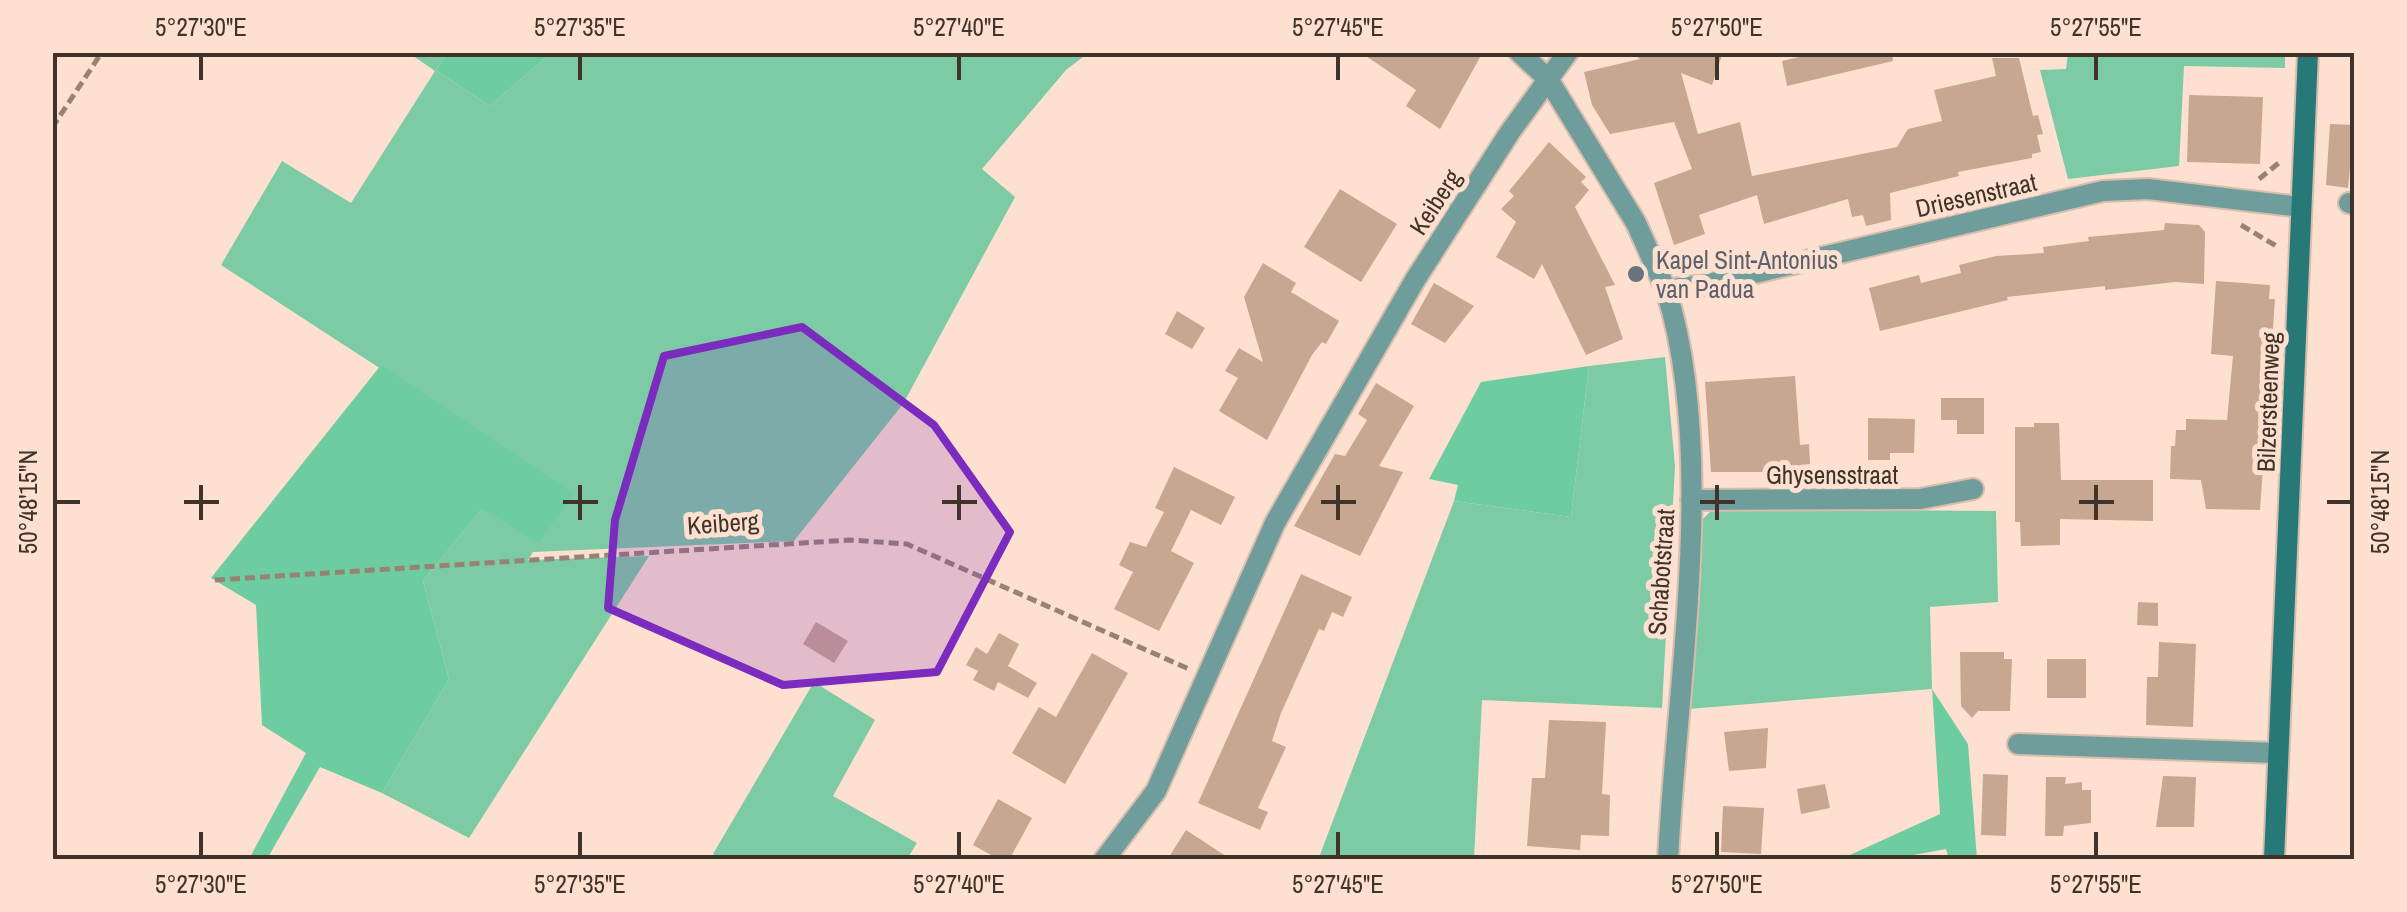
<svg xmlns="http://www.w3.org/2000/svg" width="2407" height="912" font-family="'Archivo Narrow',sans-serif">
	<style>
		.green { fill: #7dcba4 }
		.forest { fill: #6ecda0 }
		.building { fill: #c8a791 }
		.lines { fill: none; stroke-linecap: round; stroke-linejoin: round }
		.minor-casing { stroke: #d7bdae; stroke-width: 24 }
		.tertiary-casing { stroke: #d7bdae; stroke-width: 24 }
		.secondary-casing { stroke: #d7bdae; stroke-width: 24 }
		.path { stroke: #978276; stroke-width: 5; stroke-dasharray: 10 5; stroke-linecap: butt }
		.minor { stroke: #6e9d9b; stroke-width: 20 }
		.tertiary { stroke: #6e9d9b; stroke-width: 20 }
		.secondary { stroke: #277977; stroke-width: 20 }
		.marked { fill: #7b2cbf; fill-opacity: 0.2; stroke: #7b2cbf; stroke-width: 8; stroke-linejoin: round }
		.ticks { fill: none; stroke: #40332a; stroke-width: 4 }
		.worship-dot { fill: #6b7280; stroke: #fde0cf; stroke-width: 4 }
		.labels { text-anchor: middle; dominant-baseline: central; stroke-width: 10; stroke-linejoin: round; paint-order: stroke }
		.street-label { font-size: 25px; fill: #40332a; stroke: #fde0cf }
		.worship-label { font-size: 25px; fill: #5b616d; stroke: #fde0cf; text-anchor: start }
		.neatline { fill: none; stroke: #40332a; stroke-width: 4 }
		.ticks-label { font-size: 25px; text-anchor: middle; fill: #40332a }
	</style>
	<rect width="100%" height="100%" fill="#fde0cf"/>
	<path class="green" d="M409,53H449L436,70L490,106L551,53H1088L1066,70L982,169L1015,197L903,404L794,541L533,552L528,560L649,556L469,838L382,793L449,679L423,581L482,509L572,493L221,265L282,161L351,203L435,71Z
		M2068,53H2285V68L2184,66L2179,166L2068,179L2040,70L2066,69Z
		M1665,357L1675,466L1662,708L1482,700L1474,859L1318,860L1454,501L1571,517L1589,366Z
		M1713,509L1996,511L1998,602L1930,607L1932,689L1688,709L1699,523Z
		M814,682L875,720L833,796L917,843L907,859L722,860L713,854Z"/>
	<path class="forest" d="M449,52H551V53L490,106L436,70Z
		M381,365L573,493L539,543L482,509L423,581L449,679L382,793L320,767L267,859H249L306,753L262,725L256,605L211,578Z
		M1589,366L1571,517L1454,501L1458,485L1429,479L1481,382Z
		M1932,689L1968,744L1977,859H1949L1946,849L1892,859H1841L1940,814Z"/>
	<path class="building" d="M1360,52H1483L1440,129L1406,106L1416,90Z
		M1630,52H1723L1712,85L1681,73L1698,134L1740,122L1752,176L1897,147L1908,129L1942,121L1934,90L1996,76L1992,58H2019L2033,116L2038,115L2043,134L2037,135L2041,152L2032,154V158L1958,172L1959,176L1890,193L1891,220L1866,226L1863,215L1852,217L1848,199L1764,224L1757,195L1699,215L1705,234L1674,245L1654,183L1692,169L1674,122L1610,134L1592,105L1584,72L1640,59Z
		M1820,52H1892L1893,61L1787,86L1782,61Z
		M2189,95L2263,97L2260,164L2187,162Z
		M2330,124L2354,125V168H2350L2348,188L2326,185Z
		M1549,142L1586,177L1581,182L1589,190L1575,207L1615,285L1605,287L1623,339L1586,355L1542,264L1534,279L1496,257L1516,222L1501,209L1514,196L1509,191Z
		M1340,189L1397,224L1361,282L1304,247Z
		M2165,223L2199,225L2205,232L2204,284L2175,282L2105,290V286L2007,297L2008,300L1880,331L1869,288L1919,275L1921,283L1961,273L1959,265L1996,256L2044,253L2043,247L2089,241L2088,237L2164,230Z
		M1263,263L1296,283L1291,292L1339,321L1326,344L1322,342L1312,355L1267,440L1219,411L1238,378L1225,371L1239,348L1263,362L1244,297Z
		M2216,281L2270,285L2269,299H2275L2260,510L2206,509L2201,480L2170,479L2171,446H2175L2176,430H2186V419L2227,420L2233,356L2211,354Z
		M1434,283L1474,306L1445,343L1411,324Z
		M1177,311L1205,328L1192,349L1165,334Z
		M1795,376L1800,445L1809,444L1810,464L1801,465V472H1711L1705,382Z
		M1376,383L1414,406L1379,466L1403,472L1360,556L1294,526L1335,454L1345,456L1367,420L1358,414Z
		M1941,398H1984V434H1957V420H1941Z
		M1868,418L1915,419L1914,453H1890V460H1868Z
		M2034,423H2059L2061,480H2153V521L2060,519V545L2021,546L2020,522H2015V427H2034Z
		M1174,467L1235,497L1221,525L1191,510L1171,551L1194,563L1159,631L1114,609L1133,572L1119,565L1130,542L1146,547L1164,512L1155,508Z
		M1301,574L1352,597L1343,617L1332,612L1324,631L1319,629L1281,713L1272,741L1286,747L1258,808L1268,812L1260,830L1198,803Z
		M2138,602L2158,603V626L2137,625Z
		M816,622L848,641L834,663L803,644Z
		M999,633L1019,644L1008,666L1037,683L1028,698L998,682L994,691L973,680L978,671L966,665L976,647L987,654Z
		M2159,642L2196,644L2193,727L2146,725L2147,677H2158Z
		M1960,652H2004V659H2012L2010,711H1978L1972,718L1961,706Z
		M1092,653L1128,673L1065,784L1012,753L1039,707L1056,717Z
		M2047,659H2086V698H2047Z
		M1549,720L1606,722L1602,794L1610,795L1609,836L1581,835L1580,850L1527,846L1532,778H1545Z
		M1768,728L1766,768L1729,771L1724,732Z
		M1983,774L2008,775L2006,836L1981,835Z
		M2163,776L2196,777L2194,827H2156Z
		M2046,777H2066L2065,784L2082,782V790H2091V823L2064,826L2063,836H2045Z
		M1825,784L1830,808L1801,814L1797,789Z
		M998,799L1032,818L1009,860H1000L973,845Z
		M1723,806L1764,808L1761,854L1721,852Z
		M1186,830L1232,860H1167Z"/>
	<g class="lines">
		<g class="minor-casing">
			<path id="minor" d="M2349,203L2354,204
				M1666,290C1718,454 1676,687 1668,860
				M1691,500L1920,499L1973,489
				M2018,744L2278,753
				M1104,860L1156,791L1275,523L1302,476L1415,280L1510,132L1568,52"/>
		</g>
		<g class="tertiary-casing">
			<path id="tertiary" d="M1519,52L1548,79L1636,223L1666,290L1704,285L2103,191L2148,189L2301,207"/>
		</g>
		<g class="secondary-casing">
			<path id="secondary" d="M2274,860L2308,52"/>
		</g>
		<path class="path" d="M52,128L102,52
			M2259,179L2280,162
			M2241,225L2278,247
			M215,580L850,540L907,544L1189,669"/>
		<use href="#minor" class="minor"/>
		<use href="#tertiary" class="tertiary"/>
		<use href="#secondary" class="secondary"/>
	</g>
	<path class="marked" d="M802,327L934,425L1010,532L937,672L783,685L608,608L615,520L664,356Z"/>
	<path class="ticks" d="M201,55V80M580,55V80M959,55V80M1338,55V80M1717,55V80M2096,55V80M201,485V520M580,485V520M959,485V520M1338,485V520M1717,485V520M2096,485V520M55,502H80M184,502H219M563,502H598M942,502H977M1321,502H1356M1700,502H1735M2079,502H2114M2327,502H2352M201,832V857M580,832V857M959,832V857M1338,832V857M1717,832V857M2096,832V857"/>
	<circle class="worship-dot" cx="1636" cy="274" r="10"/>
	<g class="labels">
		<g class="street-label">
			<text transform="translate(1976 195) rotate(-13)">Driesenstraat</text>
			<text transform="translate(1435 202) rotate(-57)">Keiberg</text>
			<text transform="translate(2268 402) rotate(-88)">Bilzersteenweg</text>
			<text x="1832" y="475">Ghysensstraat</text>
			<text transform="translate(723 523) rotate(-4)">Keiberg</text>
			<text transform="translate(1661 572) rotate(-86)">Schabotstraat</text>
		</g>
		<g class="worship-label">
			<text x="1656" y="260">Kapel Sint-Antonius<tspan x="1656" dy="29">van Padua</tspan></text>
		</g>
	</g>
	<rect width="2407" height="912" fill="none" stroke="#fde0cf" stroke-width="110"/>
	<rect x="55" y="55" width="2297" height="802" class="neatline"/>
	<g class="ticks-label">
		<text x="201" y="36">5°27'30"E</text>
		<text x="580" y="36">5°27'35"E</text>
		<text x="959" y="36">5°27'40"E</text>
		<text x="1338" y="36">5°27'45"E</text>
		<text x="1717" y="36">5°27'50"E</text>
		<text x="2096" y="36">5°27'55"E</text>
		<text transform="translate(28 502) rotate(-90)" y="9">50°48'15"N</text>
		<text transform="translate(2380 502) rotate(-90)" y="9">50°48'15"N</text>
		<text x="201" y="893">5°27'30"E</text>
		<text x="580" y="893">5°27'35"E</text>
		<text x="959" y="893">5°27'40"E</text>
		<text x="1338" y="893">5°27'45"E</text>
		<text x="1717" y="893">5°27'50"E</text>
		<text x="2096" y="893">5°27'55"E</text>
	</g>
</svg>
